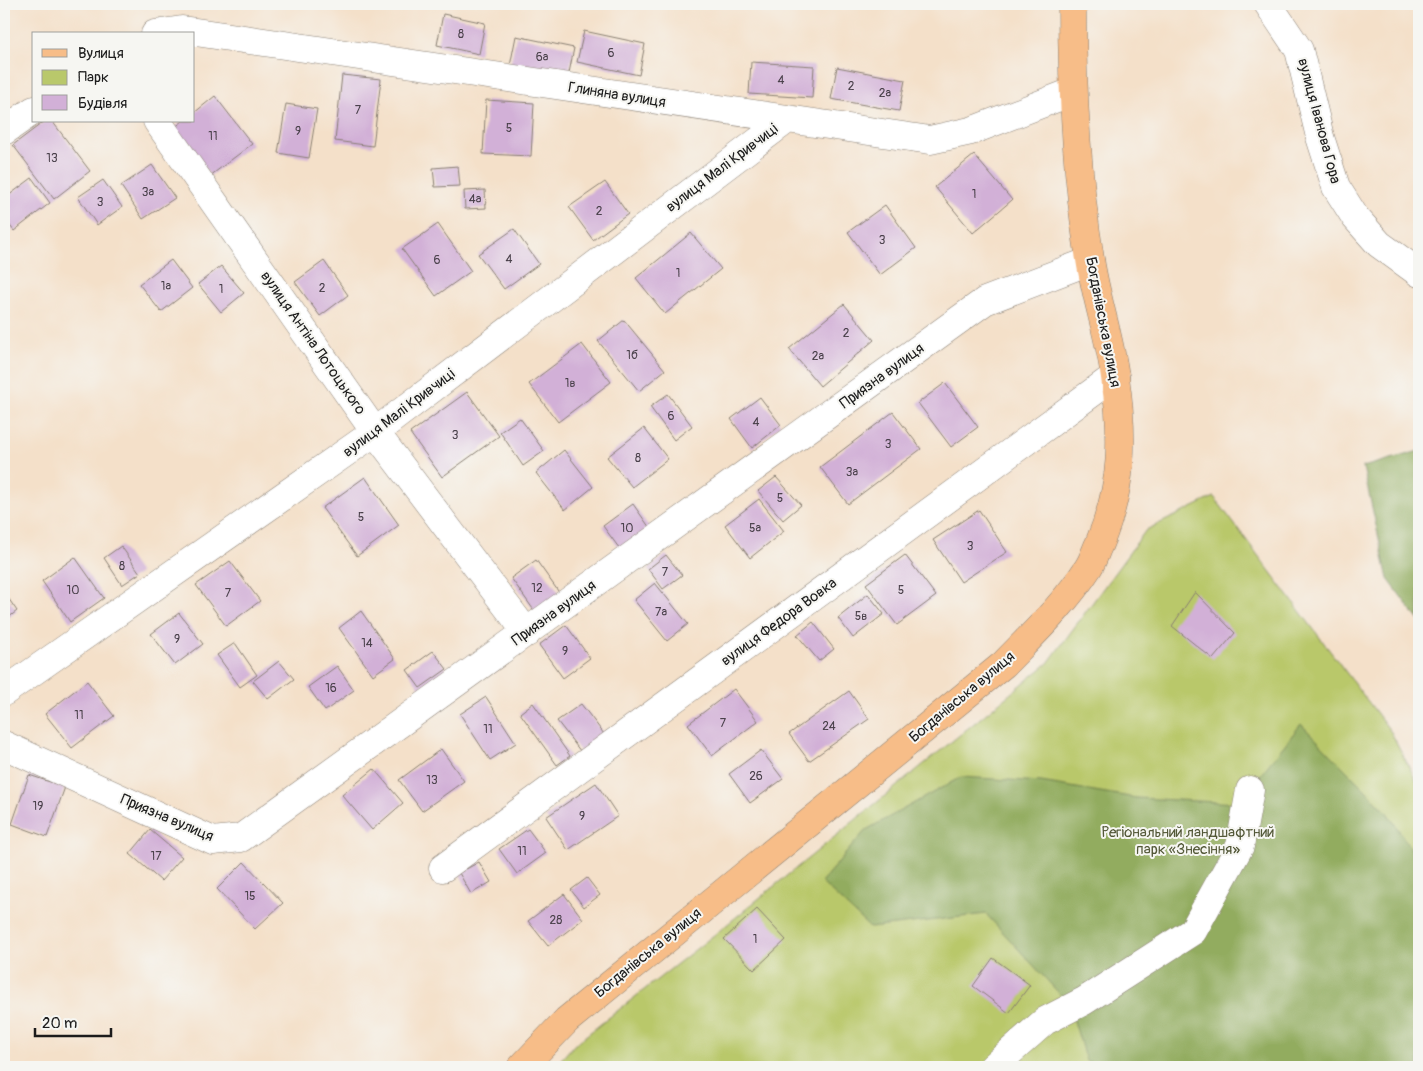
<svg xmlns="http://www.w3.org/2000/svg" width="1423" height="1071" font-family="Pangolin,sans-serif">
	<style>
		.green { fill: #b9c86b; stroke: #6a7244 }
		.forest { fill: #92ac5f; stroke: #57643e }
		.building { fill: #d2b0d7 }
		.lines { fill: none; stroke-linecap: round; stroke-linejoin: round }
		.minor-casing { stroke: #887e72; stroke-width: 29 }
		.major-casing { stroke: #887e72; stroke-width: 29 }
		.minor { stroke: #fff; stroke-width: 28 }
		.major { stroke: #f7bd88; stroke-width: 28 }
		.labels { text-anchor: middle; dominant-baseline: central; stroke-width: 4; stroke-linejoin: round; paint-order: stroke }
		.number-label { font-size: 12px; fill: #4a414b }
		.street-label { font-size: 15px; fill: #1c1c1c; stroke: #f6f6f2 }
		.park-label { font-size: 15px; fill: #535838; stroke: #f6f6f2 }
	</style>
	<rect width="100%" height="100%" fill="#f6f6f2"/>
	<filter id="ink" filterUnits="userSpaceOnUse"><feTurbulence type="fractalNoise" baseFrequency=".02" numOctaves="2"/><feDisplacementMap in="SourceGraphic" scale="10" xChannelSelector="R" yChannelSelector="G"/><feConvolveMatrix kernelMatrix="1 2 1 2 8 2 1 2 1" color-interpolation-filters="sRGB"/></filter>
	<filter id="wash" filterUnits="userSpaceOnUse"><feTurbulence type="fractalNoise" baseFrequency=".0096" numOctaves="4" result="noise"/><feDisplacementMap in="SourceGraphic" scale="20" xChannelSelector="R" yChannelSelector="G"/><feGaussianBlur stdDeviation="1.12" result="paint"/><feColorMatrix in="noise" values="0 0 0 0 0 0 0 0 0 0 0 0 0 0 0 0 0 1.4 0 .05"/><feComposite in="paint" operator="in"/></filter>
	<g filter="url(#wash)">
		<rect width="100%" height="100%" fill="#f4e0c9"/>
		<path class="green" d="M1214,497L1391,732L1419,786V1067H554L574,1045L719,931L1048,663L1146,530Z"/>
		<path class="forest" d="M1419,451V621L1388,579L1363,467Z
			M1301,724L1386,811L1419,861V1067H1115L1086,1061L1069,1004L986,914L870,928L821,882L866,830L961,777L1041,782L1136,798L1238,803Z"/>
		<g id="blocks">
			<path class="building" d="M443,14L485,23L479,54L437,45Z
				M584,31L645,44L639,75L577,62Z
				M516,36L574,48L568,78L510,66Z
				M751,62L814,66L812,98L749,94Z
				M837,67L905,80L899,111L831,99Z
				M342,75L381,79L373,146L335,141Z
				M215,96L252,144L210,176L174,128L183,121H194V113Z
				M486,100L534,103L531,156L483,154Z
				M286,104L317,109L309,158L278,153Z
				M45,121H52L90,171L54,199L13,145Z
				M974,155L1012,200L973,233L935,187Z
				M152,165L175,198L143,219L121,186Z
				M458,166L460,186L435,187L433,168Z
				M32,178L50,203L14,231L4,218V199Z
				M103,180L122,207L97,225L78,197Z
				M605,182L628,214L593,240L569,207Z
				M485,190L486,208L465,209L464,191Z
				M885,205L916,248L880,275L848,232Z
				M438,224L471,271L436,296L402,249Z
				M514,229L539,264L504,289L478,254Z
				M691,233L721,269L665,314L636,278Z
				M171,260L192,288L161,312L139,284Z
				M324,261L348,295L320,316L295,282Z
				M221,266L244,293L221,312L198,284Z
				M844,304L874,340L820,386L789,349Z
				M624,320L665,370L639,391L598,341Z
				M582,344L611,382L558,422L529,384Z
				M945,383L978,427L951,447L918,403Z
				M467,392L499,436L442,477L410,433Z
				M668,394L692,426L674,440L650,407Z
				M760,397L781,425L752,448L731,419Z
				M893,412L921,449L848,504L820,467Z
				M520,418L544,451L523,466L500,432Z
				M644,428L668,459L632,487L607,457Z
				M564,450L593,487L565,510L536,473Z
				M365,477L399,525L357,556L322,508Z
				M776,477L801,505L783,520L758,491Z
				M759,499L784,531L750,558L725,525Z
				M633,504L652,531L622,552L603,526Z
				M979,510L1007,552L961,582L933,540Z
				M121,546L140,573L122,585L104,558Z
				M666,555L682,575L663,589L648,569Z
				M905,555L936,596L897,625L866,584Z
				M75,557L104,598L70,622L42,581Z
				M536,560L563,598L538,616L511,578Z
				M230,561L260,601L226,626L196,585Z
				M655,583L688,624L667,641L634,600Z
				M4,592L17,611L4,621Z
				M1195,592L1235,633L1213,659L1172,626Z
				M868,594L884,614L853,638L838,618Z
				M361,611L395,659L373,675L339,628Z
				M179,613L203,644L175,665L151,634Z
				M813,622L834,649L819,661L797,635Z
				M566,625L590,658L563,678L539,645Z
				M235,643L257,675L240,687L217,655Z
				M433,651L447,669L420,688L407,670Z
				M279,661L294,679L268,699L253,681Z
				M337,666L354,690L325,711L308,687Z
				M87,681L114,716L72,748L45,714Z
				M734,689L758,721L712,756L688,724Z
				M849,691L869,719L809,761L789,734Z
				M486,697L516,743L490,760L460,714Z
				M533,703L570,756L557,765L520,713Z
				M581,704L604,734L581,752L557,721Z
				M441,749L464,781L422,811L399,780Z
				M761,750L783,779L750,803L729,774Z
				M374,769L403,803L372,830L342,795Z
				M29,775L65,787L47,837L12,824Z
				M596,783L618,816L568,850L546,817Z
				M528,829L546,853L517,874L499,849Z
				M150,830L182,857L161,881L130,854Z
				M244,862L283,903L255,929L217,889Z
				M479,862L491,882L471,894L459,873Z
				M587,878L600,895L584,907L571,890Z
				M564,894L583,919L548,946L528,921Z
				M757,909L786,940L754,970L724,939Z
				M993,958L1030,985L1009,1013L973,986Z"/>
		</g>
	</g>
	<g filter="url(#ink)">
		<use href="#blocks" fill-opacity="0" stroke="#887e72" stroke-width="1"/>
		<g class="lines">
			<g class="minor-casing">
				<path id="minor" d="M1268,4L1299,50L1320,137L1336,187L1355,217L1379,244L1419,273
					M155,34L182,30L930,140L971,131L1072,92
					M157,121L375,432L527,633
					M4,131L34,110
					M4,692L375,432L785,121
					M4,745L213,841L241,838L985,301L1090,261
					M443,868L1115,376
					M993,1067L1045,1021L1084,1001L1193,931L1240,846L1250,790"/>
			</g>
			<g class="major-casing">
				<path id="major" d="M522,1067L567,1020L1004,664C1033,634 1065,604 1088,568C1093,561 1095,552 1099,544C1123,487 1124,438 1115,377C1110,338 1096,299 1090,259C1076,174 1072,90 1072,4"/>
			</g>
			<use href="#minor" class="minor"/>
			<use href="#major" class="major"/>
		</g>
	</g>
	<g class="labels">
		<g class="number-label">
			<text x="461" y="34">8</text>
			<text x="611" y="53">6</text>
			<text x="542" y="57">6а</text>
			<text x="781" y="80">4</text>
			<text x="851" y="86">2</text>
			<text x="885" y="93">2а</text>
			<text x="358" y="110">7</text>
			<text x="509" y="128">5</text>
			<text x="298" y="131">9</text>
			<text x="213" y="136">11</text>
			<text x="52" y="158">13</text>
			<text x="148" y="192">3а</text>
			<text x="974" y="194">1</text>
			<text x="475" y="199">4а</text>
			<text x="100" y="202">3</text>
			<text x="599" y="211">2</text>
			<text x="882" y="240">3</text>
			<text x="509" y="259">4</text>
			<text x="437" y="260">6</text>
			<text x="678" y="273">1</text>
			<text x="166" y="286">1а</text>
			<text x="322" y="288">2</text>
			<text x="221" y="289">1</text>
			<text x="846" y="333">2</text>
			<text x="632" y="355">1б</text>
			<text x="818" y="356">2а</text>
			<text x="570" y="383">1в</text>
			<text x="671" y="416">6</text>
			<text x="756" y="422">4</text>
			<text x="455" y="435">3</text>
			<text x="888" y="444">3</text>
			<text x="638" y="458">8</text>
			<text x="852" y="472">3а</text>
			<text x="780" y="498">5</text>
			<text x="361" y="517">5</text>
			<text x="627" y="528">10</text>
			<text x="755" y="528">5а</text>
			<text x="970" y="546">3</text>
			<text x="122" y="566">8</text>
			<text x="665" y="572">7</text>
			<text x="537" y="588">12</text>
			<text x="73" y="590">10</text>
			<text x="901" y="590">5</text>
			<text x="228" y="593">7</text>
			<text x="661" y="612">7а</text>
			<text x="861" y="616">5в</text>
			<text x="177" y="639">9</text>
			<text x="367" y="643">14</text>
			<text x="565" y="651">9</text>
			<text x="331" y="688">16</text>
			<text x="79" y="715">11</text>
			<text x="723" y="723">7</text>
			<text x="829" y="726">24</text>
			<text x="488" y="729">11</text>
			<text x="756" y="776">26</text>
			<text x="432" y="780">13</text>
			<text x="38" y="806">19</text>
			<text x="582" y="816">9</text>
			<text x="522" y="851">11</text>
			<text x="156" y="856">17</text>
			<text x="250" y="896">15</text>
			<text x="556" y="920">28</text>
			<text x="755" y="939">1</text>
		</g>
		<g class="street-label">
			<text transform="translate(617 95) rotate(9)">Глиняна вулиця</text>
			<text transform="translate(1319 121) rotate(75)">вулиця Іванова Гора</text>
			<text transform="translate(722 168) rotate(-37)">вулиця Малі Кривчиці</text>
			<text transform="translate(1103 322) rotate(79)">Богданівська вулиця</text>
			<text transform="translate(313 343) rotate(55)">вулиця Антіна Лотоцького</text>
			<text transform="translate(882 376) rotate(-36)">Приязна вулиця</text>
			<text transform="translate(399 413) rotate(-37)">вулиця Малі Кривчиці</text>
			<text transform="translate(554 613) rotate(-36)">Приязна вулиця</text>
			<text transform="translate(779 622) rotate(-36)">вулиця Федора Вовка</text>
			<text transform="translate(962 697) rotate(-40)">Богданівська вулиця</text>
			<text transform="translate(167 818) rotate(23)">Приязна вулиця</text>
			<text transform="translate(648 953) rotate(-39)">Богданівська вулиця</text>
		</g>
		<g class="park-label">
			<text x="1188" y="832">Регіональний ландшафтний<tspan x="1188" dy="17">парк «Знесіння»</tspan></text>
		</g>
	</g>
	<rect width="1423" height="1071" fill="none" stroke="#f6f6f2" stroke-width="20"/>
	<rect x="32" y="32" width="162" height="90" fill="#f6f6f2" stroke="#9f9f9c"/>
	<rect x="42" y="49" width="25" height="8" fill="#f7bd88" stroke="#9f9f9c"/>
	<text x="78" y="58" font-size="15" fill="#1c1c1c">Вулиця</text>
	<rect x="42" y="70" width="25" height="15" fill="#b9c86b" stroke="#9f9f9c"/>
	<text x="78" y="82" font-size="15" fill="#1c1c1c">Парк</text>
	<rect x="42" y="95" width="25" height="15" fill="#d2b0d7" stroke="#9f9f9c"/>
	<text x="78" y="108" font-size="15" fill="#1c1c1c">Будівля</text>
	<path d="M35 1028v8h76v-8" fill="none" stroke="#1c1c1c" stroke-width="2.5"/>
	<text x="42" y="1028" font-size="15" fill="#1c1c1c" stroke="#f6f6f2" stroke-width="4" paint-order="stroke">20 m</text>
</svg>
